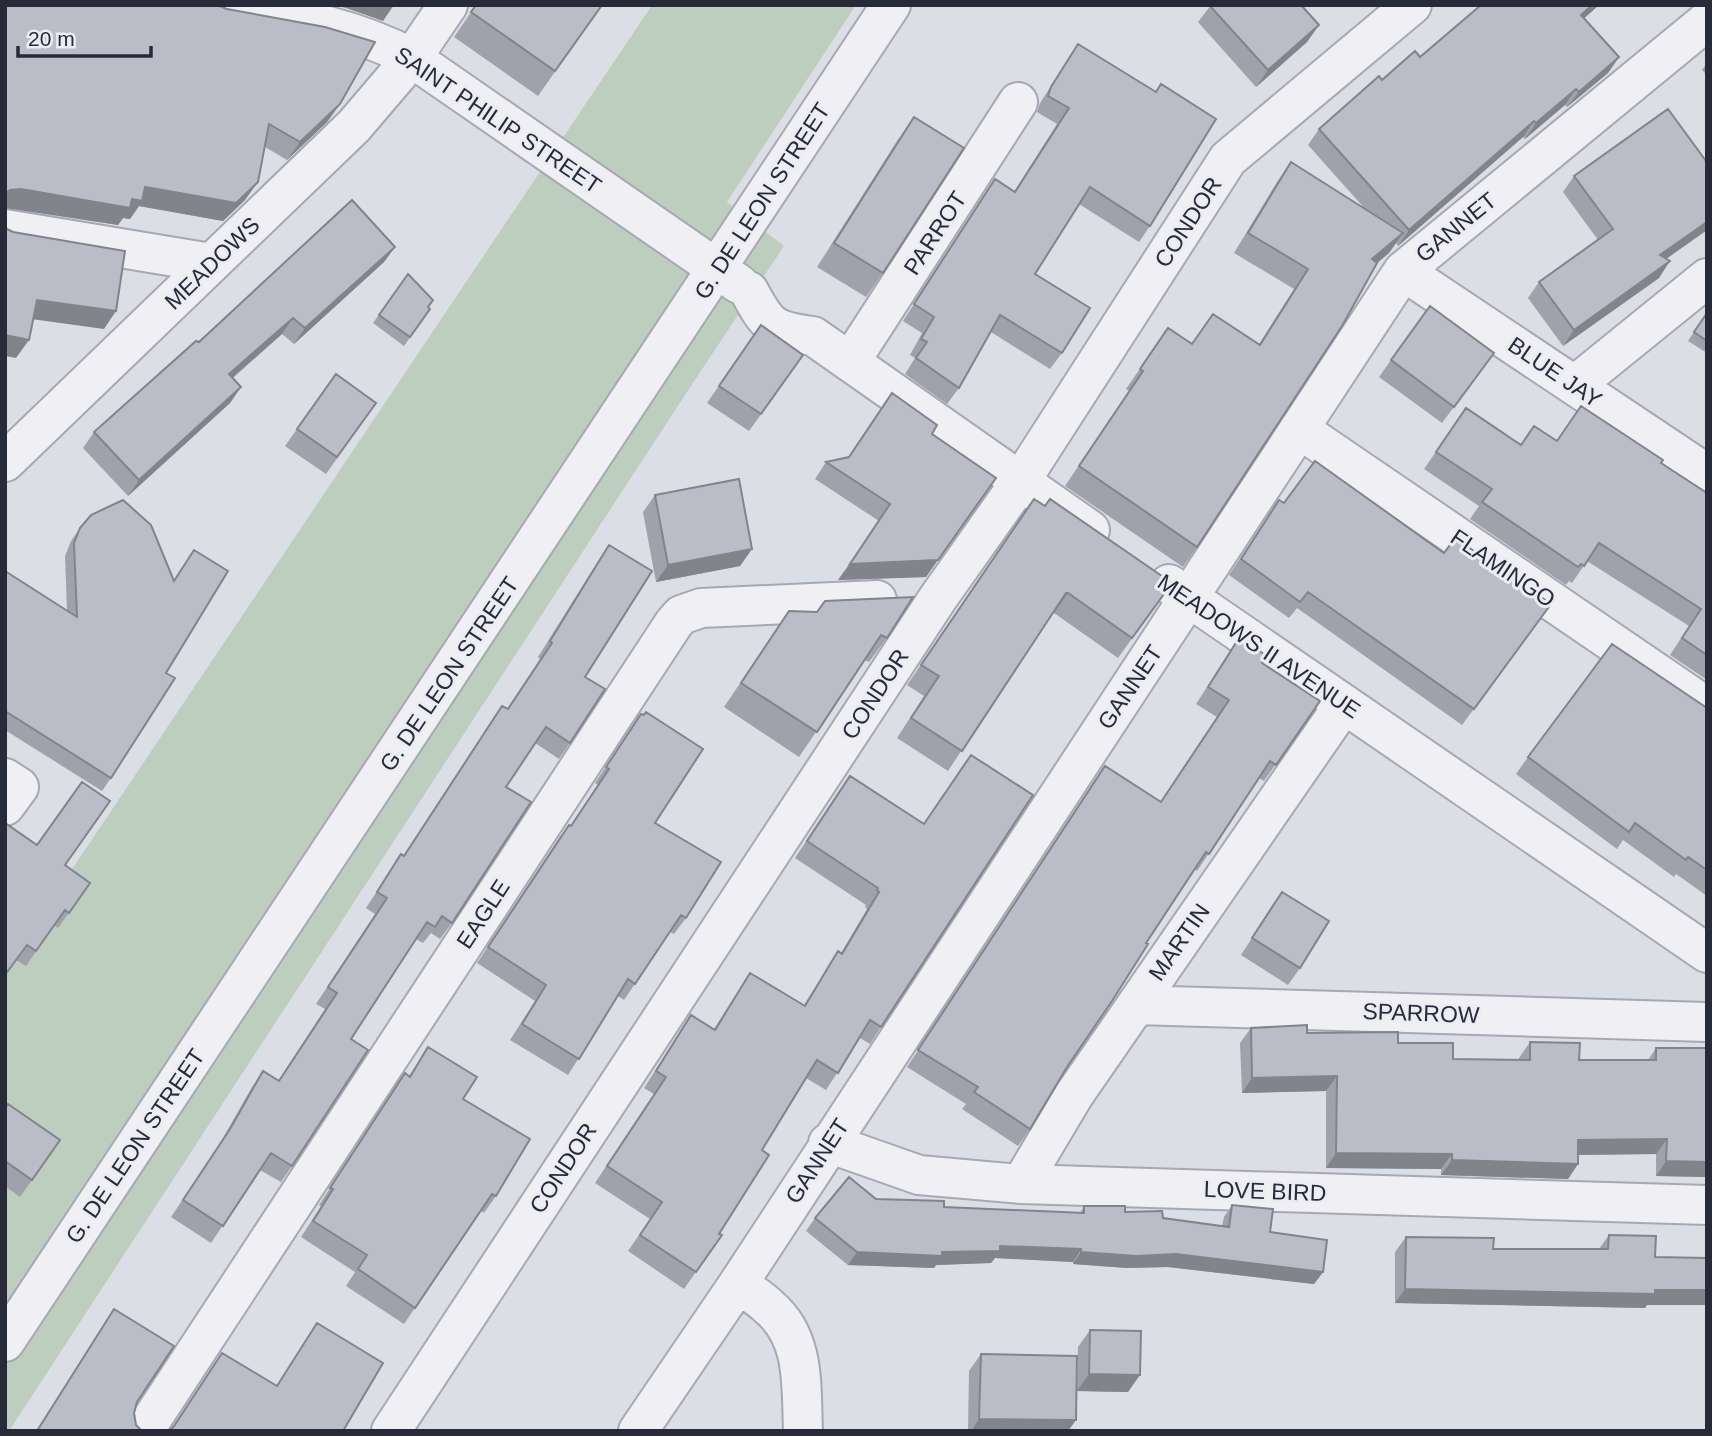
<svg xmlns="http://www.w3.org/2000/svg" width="1712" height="1436" font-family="Helvetica,sans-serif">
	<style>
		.green { fill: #becebe }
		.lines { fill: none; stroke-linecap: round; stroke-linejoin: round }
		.minor-casing { stroke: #a6a8b2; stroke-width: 42 }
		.minor { stroke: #efeff4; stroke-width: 38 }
		.wall { fill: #a0a2ab }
		.shaded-wall { fill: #82848b }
		.building { fill: #babcc7; stroke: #82848b; stroke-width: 2 }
		.labels { text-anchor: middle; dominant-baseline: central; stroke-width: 6; stroke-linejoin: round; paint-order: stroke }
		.street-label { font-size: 23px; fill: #282a3a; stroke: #ebedf3 }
	</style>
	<rect width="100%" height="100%" fill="#dcdee5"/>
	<path class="green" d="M652,5H856L727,202L784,246L685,395L9,1431H5V969Z"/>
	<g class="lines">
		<g class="minor-casing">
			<path id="minor" d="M218,5C290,17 346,24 412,58L739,284
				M5,229L211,263
				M1403,271L1707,474
				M749,291C768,327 773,331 813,336L1090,530
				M850,362L1018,102
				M1575,385L1707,278
				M1299,429L1707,707
				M5,462L354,126L412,58L448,5
				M1169,584L1707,953
				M5,778L19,787L5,806
				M1136,1005L1707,1022
				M828,1143L919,1175L1021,1184L1707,1205
				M1021,1184L1074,1095L1344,704
				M738,1284C748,1291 760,1298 769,1307C806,1338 801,1387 803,1431
				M5,1342L891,5
				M144,1431L674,623L681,615L701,608L877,600
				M391,1431L938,598L1020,482L1228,159L1412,5
				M638,1431L738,1284L1403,271L1707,21"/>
		</g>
		<use href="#minor" class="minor"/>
	</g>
	<path class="wall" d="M5,5L340,104L327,122L287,160L265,147L245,200L223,221L139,206L130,219L123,218L118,225L9,207Z
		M476,5H602L538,96L454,37Z
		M1211,5L1319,25L1307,42L1256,87L1198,22Z
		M1599,5L1584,18L1619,57L1608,73L1567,107L1565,105L1525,139L1523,137L1398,246L1396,243L1389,253L1377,263L1197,547L1183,567L1065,486L1129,391L1126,389L1168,328L1192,344H1259L1294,289L1234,253L1277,182L1291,162L1366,210L1308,145L1319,129L1382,80L1420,57Z
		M1078,44L1150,226L1139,242L1079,204L1035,274L1062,353L1050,369L991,332L959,388L947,404L905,374L915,358L910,355L922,333L903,321L995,179L1014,192L1057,124L1037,112L1040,103Z
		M1707,63V75L1702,70Z
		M914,117L883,273L866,297L817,267L897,141Z
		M1707,160V230L1666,259L1659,278L1563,346L1528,298L1539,282L1598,240L1563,192L1574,176Z
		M395,247L384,262L294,344L282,334L233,378L241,387L230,403L128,496L83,448L94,432Z
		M408,274L428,307L430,309L404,346L373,323Z
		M1707,312V353L1688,341Z
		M761,325L803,355L749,431L707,403Z
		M1494,353L1442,423L1379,377L1391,360Z
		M336,374L376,403L326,474L285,446Z
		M1581,406L1661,463L1707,493V680L1670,655L1689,626L1587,561L1572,583L1569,581L1566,585L1470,519L1479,506L1424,469L1466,408L1521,445L1534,426L1557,441Z
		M932,434L926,577L838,580L879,521L815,479L826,462L848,457Z
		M655,495L752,549L740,566L656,582L643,512Z
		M1034,499L1172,583L1118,658L1054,613H1052L948,771L897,738L924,696L907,685Z
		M1279,500L1284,503L1444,553L1551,604L1462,725L1297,608L1289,618L1229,575Z
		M80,528L174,580L194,550L166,673L111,778L102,791L5,730V571L67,611L65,556L71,541Z
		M609,545L585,677L570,743L559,759L535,743L506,787L452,923L440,939L431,933L423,943L416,939L351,1039L292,1166L281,1182L260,1170L211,1243L171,1217L219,1145L252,1087L263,1071L279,1080L325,1009L316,1004L375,914L366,908L401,854L404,856L502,706L507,709L540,659L538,657L598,561Z
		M825,601L887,638L869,662L865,660L799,757L724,707L789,611L817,612Z
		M1239,638L1262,663L1320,701L1264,781L1259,778L1197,871L1195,869L1067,1067L1030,1129L1018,1146L962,1109L966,1104L907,1067L1105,766L1161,802L1217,717L1196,704Z
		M1707,708V896L1676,874L1674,877L1623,840L1617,849L1516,774L1528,757Z
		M641,714L655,823L686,918L674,934L670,932L624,1000L618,996L568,1075L510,1040L535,1001L477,963L557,841L569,825L571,826L598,785L595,783Z
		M838,793L924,824L881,1027L870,1044L860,1038L826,1090L806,1078L762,1150L719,1234L722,1235L684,1289L628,1251L650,1219L595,1183L654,1094L644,1088L691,1015L714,1029L750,973L804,1005L838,951L841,953L867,909L865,907L866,905L795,858Z
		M65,865L90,883L58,928L54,925L26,966L16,960Z
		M1282,892L1300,968L1288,985L1241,955Z
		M1251,1028L1307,1033L1398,1043L1453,1059L1519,1060V1058L1530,1042L1579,1060H1648L1656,1048H1707V1177L1656,1176V1154L1578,1155V1164L1568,1179L1441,1175V1169L1326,1168V1091L1242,1093L1240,1043Z
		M428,1047L463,1099L496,1196L484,1213L481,1211L404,1324L346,1286L355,1272L301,1237L321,1206L319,1205L394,1090L405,1073L409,1076Z
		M5,1108L60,1140L20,1197L5,1186Z
		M876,1199L944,1207L1080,1213L1084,1206L1222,1226L1224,1217L1232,1205L1323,1272L1314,1284L1168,1267L1127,1268L1073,1264V1262L995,1258L991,1263L936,1265L934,1268L848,1265L806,1231L815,1218Z
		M1609,1235L1655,1257L1707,1258V1305H1647L1645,1308L1395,1303V1252L1406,1237L1493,1249H1599Z
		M114,1309L137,1402L134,1413L136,1425L142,1431H36Z
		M317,1323L343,1431L172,1428L222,1353L277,1386Z
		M1090,1330L1128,1392L1077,1391L1078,1347Z
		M981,1354L1076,1420L1068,1431H968L969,1371Z"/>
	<path class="shaded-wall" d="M334,5H394L383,21L346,8Z
		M1592,5H1599L1570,31L1581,15Z
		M1319,25L1307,42L1256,87L1268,70Z
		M1619,57L1608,73L1567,107L1579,92Z
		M1576,89L1565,105L1525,139L1536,123Z
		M340,104L327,122L287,160L300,142Z
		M1534,121L1523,137L1398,246L1409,230Z
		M258,182L245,200L223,221L139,206L130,219L123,218L118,225L5,208V194L10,190L21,189L132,199L145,187Z
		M1707,222V230L1649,271L1660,255Z
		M1403,233L1389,253L1358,279L1372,259Z
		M395,247L384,262L294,344L305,328Z
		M1670,261L1659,278L1563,346L1574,330Z
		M37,300L116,311L104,329L24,318Z
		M293,318L282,334L218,390L229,374Z
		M5,335L29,340L16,358L5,356Z
		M241,387L230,403L128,496L139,480Z
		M984,495L926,577L838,580L850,564Z
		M752,549L740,566L656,582L668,565Z
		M1066,593H1068L1054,613H1051Z
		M1337,1076L1326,1091L1242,1093L1252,1078Z
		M1667,1139L1656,1154L1568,1155L1578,1140Z
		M1336,1153L1452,1154L1441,1169L1326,1168Z
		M1452,1160L1578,1164L1568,1179L1441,1175Z
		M1666,1161L1707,1162V1177L1656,1176Z
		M1000,1246L1081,1249L1073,1262L995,1258L991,1263L936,1265L934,1268L848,1265L857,1252H942Z
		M1081,1252L1176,1254L1323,1272L1314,1284L1168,1267L1127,1268L1073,1264Z
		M1405,1289L1707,1290V1305H1647L1645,1308L1395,1303Z
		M1089,1374L1140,1375L1128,1392L1077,1391Z
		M979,1419L1076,1420L1068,1431H971Z"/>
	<path class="building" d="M5,5H217L227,9L325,27L375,42L340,104L300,142L269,124L258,182L236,203L145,187L142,201L132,199L130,208L21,189L10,190L5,194Z
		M476,5H602L555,71L471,12Z
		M1301,5L1319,25L1268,70L1210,6Z
		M1481,5H1592L1581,15L1619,57L1579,92L1576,89L1536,123L1534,121L1409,230L1319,129L1379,76L1382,80L1415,51L1420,57Z
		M1078,44L1156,92L1161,84L1216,119L1150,226L1090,187L1035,274L1090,308L1062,353L1000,315L959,388L916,358L927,342L921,339L934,317L914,304L995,179L1015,192L1069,108L1048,96L1051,87Z
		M1668,109L1706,161L1707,160V222L1660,255L1670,261L1574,330L1539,282L1613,229L1574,176Z
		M914,117L964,148L883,273L834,243Z
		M1291,162L1403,233L1372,259L1377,263L1342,326L1197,547L1079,466L1143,371L1140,369L1168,328L1192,344L1213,314L1260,345L1308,269L1248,233Z
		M352,200L395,247L305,328L293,318L229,374L241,387L139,480L94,432L196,341L199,342Z
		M5,228L13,232L125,251L116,311L37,300L29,340L5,335Z
		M408,274L433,300L428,307L430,309L410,337L379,315Z
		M1430,306L1494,353L1454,407L1391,360Z
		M1707,313V341L1694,332Z
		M761,325L803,355L761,414L719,386Z
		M336,374L376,403L337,457L297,429Z
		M892,393L937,425L932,434L996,478L938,560L850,564L890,504L826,462L849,457Z
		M1581,406L1663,460L1661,463L1707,493V655L1682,638L1701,609L1599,543L1584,566L1581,564L1578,567L1482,502L1492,489L1436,452L1466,408L1521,445L1534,426L1557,441Z
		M1315,461L1444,553L1455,538L1551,604L1474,709L1308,592L1300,602L1241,559L1279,500L1284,503Z
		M739,479L752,549L668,565L655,495Z
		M1034,499L1045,506L1050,499L1172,583L1132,638L1068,593H1066L962,751L911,718L939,676L921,665Z
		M123,500L151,525L174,581L194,550L228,571L166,673L175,678L111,778L5,711V571L77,617L74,543L80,528L91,515Z
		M609,545L652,571L585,677L605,689L570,743L546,727L506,787L531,802L452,923L442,916L435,927L427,922L351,1039L368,1050L292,1166L271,1153L223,1226L183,1200L230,1129L263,1071L279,1081L337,993L328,987L387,898L377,892L401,854L404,856L502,706L508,709L552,643L550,641Z
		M913,597L887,638L881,635L817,732L741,683L789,611L817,612L825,601Z
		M1239,638L1267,656L1262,663L1320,701L1276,765L1270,761L1209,854L1206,852L1146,943L1148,944L1112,1001L1067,1067L1030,1129L974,1092L978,1087L918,1050L1105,766L1161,802L1229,700L1208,687Z
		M1612,644L1707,708V870L1688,857L1686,860L1635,823L1629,832L1528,757Z
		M646,712L703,749L655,823L721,862L686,918L681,915L635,984L628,979L579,1059L522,1024L546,985L488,947L569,825L571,826L609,769L606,767L641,714L644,715Z
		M971,755L1033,795L881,1027L870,1020L838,1073L817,1060L762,1150L769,1155L719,1234L722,1235L696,1272L640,1235L662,1202L607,1166L666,1077L656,1071L691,1015L715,1030L750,973L805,1006L838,951L842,954L879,892L877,890L878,888L807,841L850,776L924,824Z
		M82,782L110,801L65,865L90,883L69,913L65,910L36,951L27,945L5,975V823L37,845Z
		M1282,892L1329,921L1300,968L1252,938Z
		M1307,1025V1033L1398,1032V1043H1453V1059L1530,1060V1042L1580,1043L1579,1060H1656V1048H1707V1162L1666,1161L1667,1139L1578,1140V1164L1452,1160V1154L1336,1153L1337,1076L1252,1078L1251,1028Z
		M428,1047L477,1077L463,1099L530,1139L496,1196L492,1194L415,1308L358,1269L367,1255L313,1221L333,1189L330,1188L405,1073L410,1077Z
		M8,1104L60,1140L32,1180L5,1161V1108Z
		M849,1177L876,1199L944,1201V1207L1084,1213V1206H1125V1212L1162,1211L1163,1218L1229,1227L1232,1205L1273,1209L1270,1232L1327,1240L1323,1272L1176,1254L1136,1256L1081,1252V1249L1000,1246V1251L942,1252V1256L857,1252L815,1218Z
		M1609,1235L1656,1236L1655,1257L1707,1258V1290H1655V1294L1405,1289L1406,1237L1494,1238L1493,1249H1608Z
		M114,1309L174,1346L137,1402L134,1413L136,1425L142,1431H37Z
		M317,1323L383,1363L343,1431H169L174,1426L222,1353L277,1386Z
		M1090,1330L1141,1331L1140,1375L1089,1374Z
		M981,1354L1077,1356L1076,1420L979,1419Z"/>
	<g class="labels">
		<g class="street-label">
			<text transform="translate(498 120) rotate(34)">SAINT PHILIP STREET</text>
			<text transform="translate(762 201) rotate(-57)">G. DE LEON STREET</text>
			<text transform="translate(1188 222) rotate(-57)">CONDOR</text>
			<text transform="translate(1456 227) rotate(-39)">GANNET</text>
			<text transform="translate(935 233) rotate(-57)">PARROT</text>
			<text transform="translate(212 263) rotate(-44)">MEADOWS</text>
			<text transform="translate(1555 372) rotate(34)">BLUE JAY</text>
			<text transform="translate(1503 568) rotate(34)">FLAMINGO</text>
			<text transform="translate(1259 646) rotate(34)">MEADOWS II AVENUE</text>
			<text transform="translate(449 674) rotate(-56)">G. DE LEON STREET</text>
			<text transform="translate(1130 687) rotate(-56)">GANNET</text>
			<text transform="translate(875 694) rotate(-57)">CONDOR</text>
			<text transform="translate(483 914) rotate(-57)">EAGLE</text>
			<text transform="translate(1179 942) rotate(-55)">MARTIN</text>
			<text transform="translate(1421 1013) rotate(2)">SPARROW</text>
			<text transform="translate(135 1146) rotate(-56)">G. DE LEON STREET</text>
			<text transform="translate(817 1161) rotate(-57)">GANNET</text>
			<text transform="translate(563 1168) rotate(-57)">CONDOR</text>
			<text transform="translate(1265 1191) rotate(2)">LOVE BIRD</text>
		</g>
	</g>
	<rect width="1712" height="1436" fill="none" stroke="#282a3a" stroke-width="14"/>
	<path d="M18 46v10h133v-10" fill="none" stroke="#282a3a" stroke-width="3.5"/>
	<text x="28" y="46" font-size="21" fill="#282a3a" stroke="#ebedf3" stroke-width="5" paint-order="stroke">20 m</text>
</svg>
